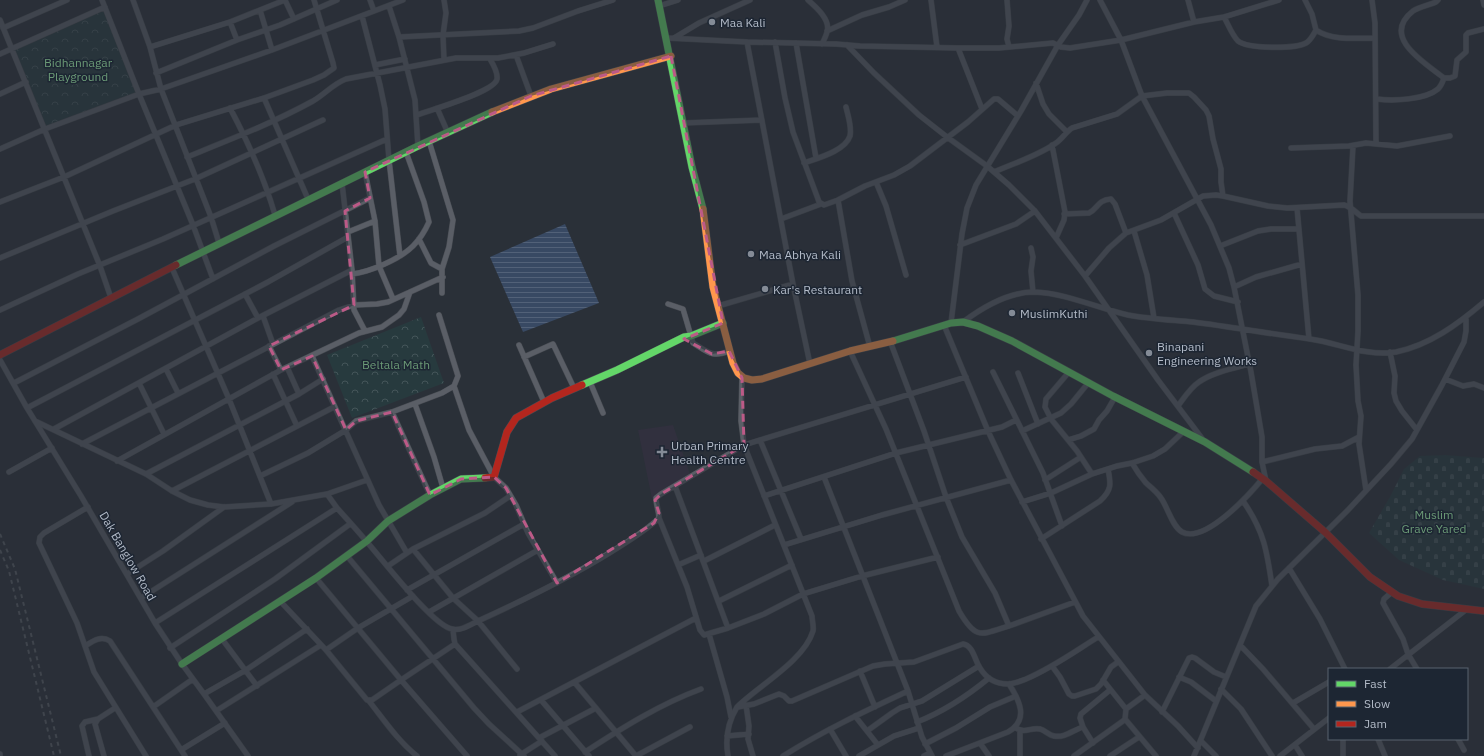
<svg xmlns="http://www.w3.org/2000/svg" width="1484" height="756" font-family="'IBM Plex Sans',sans-serif">
	<style>
		.medical { fill: #31303e }
		.cemetery { fill: url(#cemetery-stones) }
		.park { fill: url(#park-crowns) }
		.water { fill: url(#water-rules) }
		.lines { fill: none; stroke-linecap: round; stroke-linejoin: round }
		.street-casing { stroke: #484c53; stroke-width: 6 }
		.fast-casing { stroke: #484c53; stroke-width: 8 }
		.slow-casing { stroke: #484c53; stroke-width: 8 }
		.jam-casing { stroke: #484c53; stroke-width: 8 }
		.street { stroke: #5a5e66; stroke-width: 5 }
		.fast { stroke: #63d668; stroke-width: 7 }
		.slow { stroke: #ff974d; stroke-width: 7 }
		.jam { stroke: #b3261e; stroke-width: 7 }
		.rail { stroke: #595d64; stroke-width: 2; stroke-dasharray: 4 4; stroke-linecap: butt }
		.marked { fill: none; stroke: #bc5a87; stroke-width: 3; stroke-dasharray: 8 5; stroke-linejoin: round }
		.poi-dot { fill: #848b96; stroke: #1d2633; stroke-width: 1.5 }
		.labels { text-anchor: middle; dominant-baseline: central; stroke-width: 3; stroke-linejoin: round; paint-order: stroke }
		.poi-label { font-size: 12px; fill: #b4bcc9; stroke: #1d2633; text-anchor: start }
		.park-label { font-size: 12px; fill: #6b9a76; stroke: #1d2633 }
		.street-label { font-size: 12px; fill: #b4bcc9; stroke: #1d2633 }
	</style>
	<defs>
		<pattern id="cemetery-stones" width="16" height="16" patternUnits="userSpaceOnUse"><rect width="16" height="16" fill="#273a3e"/><path d="M2 7V4a2 2 0 0 1 4 0v3zM10 15v-3a2 2 0 0 1 4 0v3z" fill="#445559"/></pattern>
		<pattern id="park-crowns" width="20" height="18" patternUnits="userSpaceOnUse"><rect width="20" height="18" fill="#273a3e"/><path d="M2 6a3 3 0 1 1 6 0M12 15a3 3 0 1 1 6 0" fill="none" stroke="#445559"/></pattern>
		<pattern id="water-rules" width="6" height="5" patternUnits="userSpaceOnUse"><rect width="6" height="5" fill="#384963"/><path d="M0 2.5h6" fill="none" stroke="#526178"/></pattern>
	</defs>
	<rect width="100%" height="100%" fill="#2a3038"/>
	<path class="medical" d="M673,425L690,474L652,499L638,430Z"/>
	<path class="cemetery" d="M1445,455L1484,458V589L1443,580L1399,560L1369,533L1391,495L1404,469L1420,456Z"/>
	<path class="park" d="M105,7L139,94L45,129L12,49Z
		M421,317L444,383L352,418L327,355Z"/>
	<path class="water" d="M565,224L599,303L523,332L490,257Z"/>
	<g class="lines">
		<g class="street-casing">
			<path id="street" d="M102,0L139,94L193,225L213,279
				M133,0L150,47L161,89L211,217L219,243
				M285,0L294,19
				M370,0L374,11
				M808,0C816,7 831,20 827,32C826,36 824,40 822,44
				M931,0L937,47
				M1007,0L1009,26L1007,39L1009,47
				M1100,0L1121,40L1142,96L1211,225L1229,268L1234,287L1251,372L1262,437V462
				M1188,0L1194,22
				M1305,0L1312,14L1316,30C1332,41 1357,38 1375,38
				M1372,0L1375,23L1376,143
				M1438,0L1436,2C1429,5 1419,7 1413,11C1380,37 1425,63 1444,78
				M1483,0L1484,5
				M389,6L399,37L415,100L418,147
				M659,6L678,0
				M260,10L272,50
				M362,16L380,85L385,109L389,160L400,256
				M1224,17C1228,24 1232,35 1238,41C1248,49 1295,49 1306,43C1311,40 1313,35 1316,30
				M0,20L100,266L111,298
				M230,22L237,40
				M3,28L67,0
				M827,31L862,15L889,7L905,0
				M399,37L519,31L533,28L578,11L613,0
				M667,38L747,42L836,44L860,46L958,48H999L1053,43L1061,47L1070,48L1121,40L1194,22L1224,17L1279,0
				M674,38L699,23L750,0
				M747,42L793,284
				M775,42L785,98L793,132L818,199L819,202L824,205L838,200L852,281L870,347
				M796,43L816,158
				M847,45L874,73L919,115L947,137L987,166L1009,185L1035,211L1085,276L1158,380L1204,441
				M150,47L230,22L285,0
				M958,48L982,109
				M0,54L105,7
				M516,55L531,96
				M444,60L443,35L446,13L444,0
				M375,65L405,59
				M156,73L237,40L280,25L337,0
				M1036,83L1043,104L1049,114L1067,132
				M0,94L26,82
				M264,98L308,199
				M1377,99C1393,101 1425,100 1438,89C1441,86 1443,81 1444,78H1450L1455,76L1457,60L1466,52V35L1468,33L1484,29
				M230,108C248,142 264,177 275,215
				M437,108L448,133
				M417,115C430,110 495,92 497,79C498,73 493,64 490,59
				M683,123L762,120
				M429,141L453,220L449,247L442,269V293
				M1052,145L1065,212L1064,220L1056,238
				M1353,146L1350,201L1358,295V331L1356,365L1358,401L1361,416L1359,444L1366,490
				M1291,148L1349,146L1366,143L1397,146L1450,136
				M0,149L45,129L139,94L161,89L272,50L403,0
				M187,157C229,140 273,123 313,101C325,94 333,84 346,79L456,58H498L524,53L553,44
				M804,163C818,158 845,151 850,136C852,127 848,116 846,107
				M365,172L375,221L379,266L393,299
				M994,172C1014,163 1038,156 1056,143C1062,139 1066,132 1072,128L1117,114L1142,96L1167,93H1189L1194,97L1206,110L1209,116L1213,139L1221,169V182L1223,196
				M876,182L886,206L906,275
				M342,183L352,270L354,310L365,331
				M838,200L865,186L894,175L910,166L968,122L994,99H998L1018,116
				M0,202L64,177L176,125L264,98L313,80L324,75L334,68L333,63L314,0
				M1297,208L1309,339
				M1174,213L1198,265L1205,289L1214,296L1238,302
				M1064,214L1089,213C1098,209 1097,200 1111,199L1115,204L1126,233
				M781,219L821,204
				M1134,231L1147,275L1154,318
				M348,232L375,221
				M419,239L431,263L442,269
				M960,245L1016,224L1035,211
				M1220,246L1258,231L1271,229H1299
				M1031,248L1033,257L1031,271L1033,292
				M0,258L113,211L195,179L323,120
				M172,268L229,399L271,504
				M352,274C370,272 400,259 413,246C420,239 425,231 429,222L424,202L406,152
				M1085,276L1109,248L1126,233L1161,220L1203,196L1216,195L1223,196L1268,206L1287,208L1344,205C1352,207 1355,212 1361,216H1484
				M1234,287L1256,277L1302,264
				M245,294L258,318
				M668,304L683,309L693,343C708,352 712,358 729,351
				M718,306L793,284L810,364
				M0,310L78,274L163,239L387,139
				M263,316L273,344
				M963,322C983,307 1008,292 1034,292C1066,293 1097,308 1128,315C1149,319 1172,320 1193,322C1232,327 1271,334 1310,339C1339,343 1366,357 1396,352C1430,345 1458,324 1484,302
				M951,323L962,234L967,208L976,185L1021,111L1058,45L1079,15L1087,0
				M944,325L988,431L1011,480L1083,616L1145,695L1178,726L1198,748
				M519,345L544,402
				M269,346L281,370
				M850,351L886,429L959,611C976,640 980,635 1009,626L995,593L962,537L946,497L924,431L890,341
				M1390,352L1395,376L1394,393L1396,401L1402,411L1417,430
				M312,356L379,505L407,553
				M524,357L553,344L574,388
				M0,360L27,408L81,496L155,623L182,664L204,694L248,756
				M287,367L299,394
				M166,369L178,393
				M993,372L1043,473L1062,526
				M1069,372L1046,399L1045,407L1051,419L1077,451L1092,474
				M1018,373L1038,424
				M273,374L297,426
				M1445,379L1463,386L1474,384L1484,388
				M590,382L603,413
				M14,383L138,319L274,246L370,198
				M139,383L164,434
				M454,386L469,430L478,447L494,477L506,488L516,505L528,533L557,583
				M415,404L434,457L443,488
				M1178,406C1184,398 1190,388 1199,382C1213,372 1233,369 1249,364
				M27,408L268,282L348,237
				M392,412L430,495
				M35,421L146,474L172,491L190,500L208,505L224,507L271,504L327,494L337,508C347,519 357,530 367,542C382,559 433,626 452,629C461,631 470,625 478,621L517,669
				M54,429L258,318L352,270
				M1022,431L1061,413L1071,404L1089,382
				M760,440L966,377
				M1068,440L1081,436L1094,429L1099,420L1107,411L1115,397
				M82,444L339,310L354,305L377,304L388,302L443,277
				M117,461L281,370L359,333L382,327L399,315L404,309L410,292
				M1132,463C1136,470 1141,477 1146,483C1152,488 1157,492 1161,498C1168,508 1172,526 1182,532C1205,544 1250,494 1263,478
				M9,472L52,448
				M146,474L299,394L323,379
				M260,476L308,453L346,430L356,421L392,412L442,393L454,386L458,376L439,315
				M824,477L908,691L922,737L932,756
				M1045,480L1081,457
				M1266,481L1262,462L1315,449L1342,446L1359,437
				M675,486L728,628
				M172,491L334,407
				M327,494L367,480
				M764,496L896,453L1002,427L1016,420
				M1243,501C1264,531 1267,551 1272,586
				M1022,502L1051,493L1092,474L1117,466L1132,463L1153,456L1165,449L1183,432
				M88,507L44,533L40,537L39,543L77,623L94,672L146,756
				M659,518L687,587L700,630L704,635L728,628L764,614L803,594L862,576L938,557
				M1041,539L1100,501C1112,490 1111,484 1108,469
				M784,545L882,515L1011,480
				M413,549L453,598L478,621C524,600 569,578 611,552C627,542 646,531 659,518C659,511 656,505 656,498L661,494L744,445L741,421L742,378
				M347,556L474,708L489,724L524,756
				M704,561L775,525
				M678,565L701,555
				M388,566L413,549L485,513L510,496
				M1289,568L1320,619L1345,669
				M127,574L163,551L224,507
				M407,590L524,524
				M1392,592L1384,599L1383,603L1403,639L1408,654L1417,669
				M141,598L292,502
				M280,601L326,650L367,700H372L401,680L316,578
				M719,601L792,565
				M429,612L538,550
				M155,623L337,508
				M1009,626L1075,602
				M453,630L454,639L455,644L555,756
				M709,634L727,697L731,717
				M222,639L257,686
				M455,644L401,680L467,756
				M1240,645L1263,669L1314,729
				M85,646C93,641 101,635 110,641L185,756
				M170,648L275,579L350,524
				M326,650L358,628L413,596
				M1052,666L1060,677L1069,694L1072,696H1075L1096,689L1101,684L1111,667L1118,662
				M1390,669L1467,609
				M860,671L875,707
				M1179,677L1191,682L1216,701
				M1103,680L1126,709
				M575,683L636,756
				M1221,689L1241,709L1272,756
				M204,694L246,670L307,629
				M541,700L589,756
				M369,701C384,720 398,741 417,756
				M1293,703L1329,682
				M746,705L749,726L748,739L753,756
				M153,707L193,679
				M738,707L754,704L779,694L784,696L789,701H792L873,666L885,664L914,662L963,644C973,645 975,661 980,668C986,678 996,684 1008,684C1014,684 1021,681 1026,679C1052,668 1074,652 1098,637
				M216,711L321,645
				M517,712L696,618
				M1162,712L1189,658L1192,657L1195,658L1214,672L1226,677
				M855,716L878,745
				M1125,719L1156,756
				M917,722C945,711 966,697 989,678
				M1083,727L1080,718L1081,714L1110,690
				M1016,728C1026,734 1030,727 1040,729C1045,730 1048,735 1054,736C1065,738 1073,730 1083,727L1093,743
				M830,729L846,756
				M1020,730V756
				M867,731L892,713L900,708L922,701L979,666
				M727,736L749,734
				M539,738L596,708
				M1378,739L1385,756
				M1458,739L1464,750
				M1201,741L1216,756
				M980,743L989,756
				M925,744L956,728L990,707L1016,696
				M1295,745L1302,756
				M181,750L225,723
				M585,752C622,728 660,704 701,689
				M0,754V756
				M520,755L542,741
				M89,756L82,726L85,722L98,719
				M104,756L95,724L98,719L115,708
				M636,756L690,727
				M728,756C725,739 728,722 737,707C758,686 804,661 813,631C814,627 812,620 812,616L744,445L760,440L801,539
				M783,756C823,731 865,711 908,691
				M859,756L894,736L919,728
				M924,756L930,753
				M946,756L1008,732C1029,720 1020,701 1009,684
				M1074,756L1123,721L1125,719L1126,709L1145,695
				M1110,756L1139,737
				M1194,756L1256,606L1278,579L1348,510L1391,464L1412,439L1442,385L1464,342L1466,331V317
				M1280,756L1329,718
				M1343,756V739"/>
		</g>
		<g class="fast-casing">
			<path id="fast" d="M658,0L692,167L703,209
				M176,265L418,146L492,112
				M893,341L951,323L963,322L978,326L1012,341L1113,396L1205,442L1253,472
				M582,385L617,370L684,337L691,336L723,323
				M182,664L316,578L367,541L388,521L430,495L461,479L485,478"/>
		</g>
		<g class="slow-casing">
			<path id="slow" d="M492,112L551,89L671,56
				M703,209L713,287L733,363L738,373L744,378L752,380L762,379L850,351L893,341"/>
		</g>
		<g class="jam-casing">
			<path id="jam" d="M0,355L176,265
				M1253,472L1266,481L1326,533L1370,577L1398,596L1422,604L1484,611
				M485,478L494,477L507,432L516,418L552,398L582,385"/>
		</g>
		<use href="#street" class="street"/>
		<use href="#fast" class="fast"/>
		<use href="#slow" class="slow"/>
		<use href="#jam" class="jam"/>
		<path class="rail" d="M0,534L15,569L61,756
			M0,550L9,571L54,756"/>
	</g>
	<path d="M0 0H1484V756H0ZM671,56L723,323L684,339L712,354L729,351L742,378L744,445L661,494L655,500L659,513L654,523L557,583L506,488L494,477L461,479L430,495L392,412L356,421L346,430L312,356L281,370L269,346L354,305L345,211L370,198L365,172L531,96Z" fill="#2a3038" fill-opacity=".55" fill-rule="evenodd"/>
	<path class="marked" d="M671,56L723,323L684,339L712,354L729,351L742,378L744,445L661,494L655,500L659,513L654,523L557,583L506,488L494,477L461,479L430,495L392,412L356,421L346,430L312,356L281,370L269,346L354,305L345,211L370,198L365,172L531,96Z"/>
	<g class="poi-dot">
		<circle cx="712" cy="22" r="4"/>
		<circle cx="751" cy="254" r="4"/>
		<circle cx="765" cy="289" r="4"/>
		<circle cx="1012" cy="313" r="4"/>
		<circle cx="1149" cy="353" r="4"/>
		<path d="M660 446h4v4h4v4h-4v4h-4v-4h-4v-4h4z"/>
	</g>
	<g class="labels">
		<g class="poi-label">
			<text x="720" y="22">Maa Kali</text>
			<text x="759" y="254">Maa Abhya Kali</text>
			<text x="773" y="289">Kar's Restaurant</text>
			<text x="1020" y="313">MuslimKuthi</text>
			<text x="1157" y="346">Binapani<tspan x="1157" dy="14">Engineering Works</tspan></text>
			<text x="671" y="445">Urban Primary<tspan x="671" dy="14">Health Centre</tspan></text>
		</g>
		<g class="park-label">
			<text x="78" y="62">Bidhannagar<tspan x="78" dy="14">Playground</tspan></text>
			<text x="396" y="364">Beltala Math</text>
			<text x="1434" y="514">Muslim<tspan x="1434" dy="14">Grave Yared</tspan></text>
		</g>
		<g class="street-label">
			<text transform="translate(128 556) rotate(60)">Dak Banglow Road</text>
		</g>
	</g>
	<rect x="1328" y="668" width="140" height="72" fill="#1d2633" stroke="#59626f"/>
	<rect x="1336" y="681" width="20" height="6" fill="#63d668" stroke="#59626f"/>
	<text x="1364" y="688" font-size="12" fill="#b4bcc9">Fast</text>
	<rect x="1336" y="701" width="20" height="6" fill="#ff974d" stroke="#59626f"/>
	<text x="1364" y="708" font-size="12" fill="#b4bcc9">Slow</text>
	<rect x="1336" y="721" width="20" height="6" fill="#b3261e" stroke="#59626f"/>
	<text x="1364" y="728" font-size="12" fill="#b4bcc9">Jam</text>
</svg>
